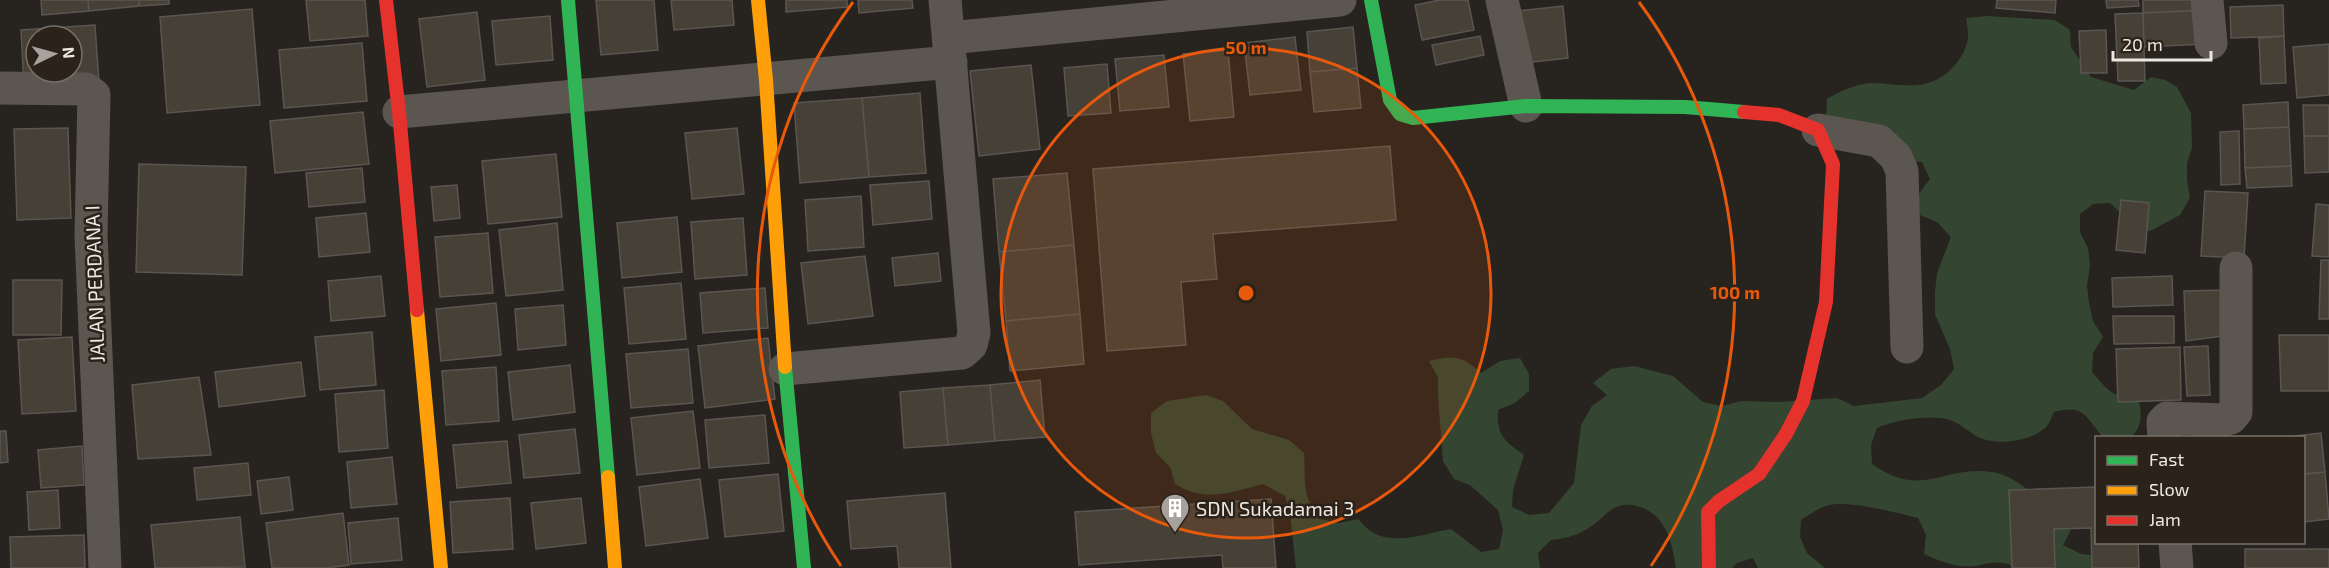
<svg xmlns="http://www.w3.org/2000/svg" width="2329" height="568" font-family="'Exo 2',sans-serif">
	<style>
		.green { fill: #344631 }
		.building { fill: #464036; stroke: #595652; stroke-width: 1.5; fill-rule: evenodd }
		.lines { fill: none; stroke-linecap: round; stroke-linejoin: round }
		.street { stroke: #5b5650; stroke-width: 33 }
		.fast { stroke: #30b455; stroke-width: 14 }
		.slow { stroke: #ff9f0a; stroke-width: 14 }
		.jam { stroke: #e5322d; stroke-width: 14 }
		.ring { fill: none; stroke: #e8590c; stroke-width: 3 }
		.labels { text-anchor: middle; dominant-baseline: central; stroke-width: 5; stroke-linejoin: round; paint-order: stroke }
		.street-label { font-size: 20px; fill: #ece7e1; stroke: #2b231a }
		.poi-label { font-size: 20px; fill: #ece7e1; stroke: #2b231a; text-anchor: start }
		.centre { fill: #e8590c; stroke: #2b231a; stroke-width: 3 }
		.ring-label { font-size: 18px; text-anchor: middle; font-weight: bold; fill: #e8590c; stroke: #2b231a; stroke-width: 5; stroke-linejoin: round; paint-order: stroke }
	</style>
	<rect width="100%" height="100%" fill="#27231e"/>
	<path class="green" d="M1987,16L2055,20L2070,30L2071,47L2091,77L2134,90L2151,77L2165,80L2177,87L2191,113L2192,148L2187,163V180L2190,198L2180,215L2150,231H2133L2123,215L2110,203L2093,204L2080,214V232L2088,248L2090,265L2087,286L2089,303L2093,321L2103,337L2093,353L2092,372C2109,391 2112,398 2138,397C2142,413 2143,426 2131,437H2103C2085,417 2085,404 2054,412C2051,418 2049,425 2045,428C2030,441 2001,445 1983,439C1971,435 1962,424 1950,420C1930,414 1896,420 1877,428L1871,445L1872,464C1923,500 1942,465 1992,472C2011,475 2030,489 2041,504C2045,510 2049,520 2054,524C2058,527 2066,528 2071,530L2063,545L2081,554L2101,556L2115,568H2012L2009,564C1993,561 1991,563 1976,566C1957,568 1941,562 1924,554L1926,535L1918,518C1897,513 1849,500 1830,505C1819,507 1811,514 1801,520L1800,537L1807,553L1825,568H1758L1753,558L1737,563L1732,568H1676C1672,541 1666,514 1637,506C1629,504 1619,504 1611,510C1606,513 1602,518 1597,522C1582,534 1570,538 1551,540L1538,553L1540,568H1296L1290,513L1285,496L1263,484C1231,492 1206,503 1175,484L1170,467L1156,453L1151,433V413L1167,401L1206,395L1223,401L1252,429L1289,440L1304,453C1306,482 1301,493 1319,519L1339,523L1358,519C1362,523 1367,529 1372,532C1395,546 1427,533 1451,529L1481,552L1499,549L1503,530L1498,510L1470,485L1454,479L1443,461L1438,396V377L1429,361C1453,355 1462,355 1481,373L1500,361L1520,358L1529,374V391L1515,403L1498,410C1497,436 1503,440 1524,455L1513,490L1512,507L1529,515L1549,513L1574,483L1581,425L1592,406L1607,395L1593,383L1611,369L1634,366L1673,376L1703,402L1722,406L1741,401L1778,402L1837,398L1854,406L1922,398L1941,385L1954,369L1950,349L1935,314V292L1937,273L1951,237L1937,222L1920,215L1918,195L1930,179L1922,162L1906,161L1826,119L1827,99C1841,91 1854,84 1871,83C1890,83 1913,89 1931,82C1949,76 1966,56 1968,37C1968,31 1967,24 1966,18Z"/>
	<path class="building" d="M41,0H88L89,11L42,15Z
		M88,0H139V6L89,11Z
		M139,0H169V4L139,6Z
		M306,0H365L368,36L310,41Z
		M596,0H654L658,50L601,55Z
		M671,0H732L734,25L674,30Z
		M786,0H847V7L786,12Z
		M858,0H912L913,8L859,13Z
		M1440,0H1468L1474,30L1422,40L1415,5Z
		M1997,0H2056L2055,13L1996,8Z
		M2106,0H2138L2139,6L2107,8Z
		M2143,0H2203L2204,10L2143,13Z
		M2283,5L2284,36L2231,38L2230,7Z
		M1563,6L1568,58L1523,63L1517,11Z
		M252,9L260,105L167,113L160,17Z
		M2204,10L2205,44L2144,47L2143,13Z
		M477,12L485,80L427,87L419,19Z
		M2143,13L2145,81H2118L2115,14Z
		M550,16L553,60L496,65L492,21Z
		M95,25L99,82L24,86L21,30ZM36,36H72V72H36Z
		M1353,27L1357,68L1310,72L1307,32Z
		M2106,30L2107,73H2081L2079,31Z
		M1480,36L1484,55L1436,65L1432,45Z
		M2284,36L2286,83L2261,84L2259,38Z
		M1295,37L1301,90L1250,95L1244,43Z
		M362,43L367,101L284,108L279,50Z
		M2329,44V95L2297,98L2293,47Z
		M1228,50L1234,117L1190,121L1183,54Z
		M1164,55L1169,107L1120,111L1115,59Z
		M1107,64L1111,113L1068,116L1064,68Z
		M1031,65L1040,149L979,156L970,71Z
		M1357,68L1361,108L1314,112L1310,72Z
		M920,93L926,173L869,177L862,98Z
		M862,98L869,177L800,183L794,103Z
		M2288,102L2289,127L2244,129L2243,105Z
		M2303,105H2329V136H2304Z
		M363,112L369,164L275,173L270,121Z
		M2289,127L2291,166L2245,168L2244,129Z
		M68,128L71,218L17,220L14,129Z
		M737,128L744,194L692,199L685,133Z
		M2239,131L2240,184L2221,185L2220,132Z
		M2304,136H2329V172L2305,173Z
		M1390,146L1396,220L1213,234L1217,279L1181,282L1186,345L1107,351L1093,169Z
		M556,154L562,217L488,224L482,161Z
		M139,164L246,167L242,275L136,272Z
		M2291,166L2292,186L2247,188L2245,168Z
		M362,168L365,202L309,207L306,173Z
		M1067,173L1074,245L999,252L993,179Z
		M929,181L932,219L873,225L870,185Z
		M457,185L460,218L434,221L431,187Z
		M2205,191L2248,193L2244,258L2201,256Z
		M861,196L864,247L808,251L805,200Z
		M2121,200L2149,203L2145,253L2116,250Z
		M2316,204L2329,205V257L2312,256Z
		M366,213L370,252L319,257L316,218Z
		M677,217L682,272L622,278L617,223Z
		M743,218L747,275L695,279L691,222Z
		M557,223L563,290L506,296L499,230Z
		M488,233L493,293L440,297L435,237Z
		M1074,245L1080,314L1006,321L999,252Z
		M938,253L941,281L895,286L892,258Z
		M865,256L873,316L808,324L801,263Z
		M2321,260H2329V319H2319Z
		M381,276L385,316L331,321L328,281Z
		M2172,276L2173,305L2113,307L2112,278Z
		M13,280H62L61,335H13Z
		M681,283L686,339L629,344L624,288Z
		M765,288L768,328L703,333L700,293Z
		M2226,290L2230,335L2186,341L2184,291Z
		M496,303L501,355L441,361L436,309Z
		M563,305L566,345L518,350L515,309Z
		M1080,314L1084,364L1010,371L1006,321Z
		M2113,316H2174V343L2114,344Z
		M372,332L376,385L320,390L315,337Z
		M2279,335H2329V391H2281Z
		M72,337L76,411L22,414L18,340Z
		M768,338L775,399L705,408L698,346Z
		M2208,346L2210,395L2187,396L2184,347Z
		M2180,347L2181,400L2118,402L2116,349Z
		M688,349L693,403L631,408L626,354Z
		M301,362L305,396L219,407L215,372Z
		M570,365L575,412L513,420L508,372Z
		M496,367L499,421L446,425L442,371Z
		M199,377L211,455L138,459L132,385Z
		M1040,380L1045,437L995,441L990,385Z
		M990,385L995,441L948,445L943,388Z
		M943,388L948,445L904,448L900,392Z
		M384,390L388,448L339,452L335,394Z
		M693,411L700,468L637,475L631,418Z
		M765,415L769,463L709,468L705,420Z
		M575,429L580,473L524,478L519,435Z
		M0,431H6L8,462L0,463Z
		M2321,433L2325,472L2304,474V438H2276Z
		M507,441L511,483L457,488L453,445Z
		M82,446L84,485L41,488L38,450Z
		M392,457L397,504L351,508L347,462Z
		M248,463L251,495L197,500L194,468Z
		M2325,472L2329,519L2304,522V474Z
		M778,474L784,531L725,537L719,480Z
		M289,477L293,510L261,514L257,481Z
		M700,479L708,538L646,546L639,487Z
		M2096,487V542H2138L2139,568H2092L2091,528L2054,529L2055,568H2012L2009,490Z
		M58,490L60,528L29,530L27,492Z
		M945,493L951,568H899L897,546L851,549L847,501Z
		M510,498L513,549L453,553L450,502Z
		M581,498L586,543L536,549L531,503Z
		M1271,499L1276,568H1223L1222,555L1079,565L1075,512Z
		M343,513L349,565L327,568H272L266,523Z
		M240,517L245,567L155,568L151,525Z
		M398,518L402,560L351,564L348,523Z
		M84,535L85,568H11L10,537Z
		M2245,549H2329V568H2245Z"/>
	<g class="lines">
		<path class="street" d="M1502,0L1526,106
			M2207,0L2211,43
			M949,38L1340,0
			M0,88L86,89L94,95L91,235L105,568
			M399,112L951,62
			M1818,130L1879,141L1896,157L1902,171L1907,347
			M785,369L962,353L971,345L974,333L945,0
			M2164,438L2163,422L2167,418L2223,420L2231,418L2236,412V268
			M2175,542L2177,568"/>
		<path class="fast" d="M568,0L608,477
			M1371,0L1390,100L1400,114L1413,118L1526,106L1685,107L1744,112
			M785,367L804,568"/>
		<path class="slow" d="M758,0L766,80L785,367
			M417,310L441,568
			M608,477L615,568"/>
		<path class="jam" d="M386,0L399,112L417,310
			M1709,568L1708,512L1719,501L1759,474L1786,434L1803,401L1826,302L1833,164L1818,130L1779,115L1744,112"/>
	</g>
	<circle cx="1246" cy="293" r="245" fill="#e8590c" fill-opacity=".12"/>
	<g class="ring">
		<circle cx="1246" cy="293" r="245"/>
		<path d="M841 566A489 489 0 0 1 853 2M1639 2A489 489 0 0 1 1651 566"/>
	</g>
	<defs>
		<g id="building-pin" transform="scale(1.5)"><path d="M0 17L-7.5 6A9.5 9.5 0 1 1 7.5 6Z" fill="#a7a29d" stroke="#2b231a"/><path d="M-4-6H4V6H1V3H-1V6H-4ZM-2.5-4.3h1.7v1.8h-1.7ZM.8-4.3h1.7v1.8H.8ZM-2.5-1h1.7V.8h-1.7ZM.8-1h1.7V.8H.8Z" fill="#fff"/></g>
	</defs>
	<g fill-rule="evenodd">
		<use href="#building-pin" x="1175" y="508"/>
	</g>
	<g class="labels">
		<g class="street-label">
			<text transform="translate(94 284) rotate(-92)">JALAN PERDANA I</text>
		</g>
		<g class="poi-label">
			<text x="1196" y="508">SDN Sukadamai 3</text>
		</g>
	</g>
	<circle cx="1246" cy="293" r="9" class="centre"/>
	<g class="ring-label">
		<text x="1246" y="54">50 m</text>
		<text x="1735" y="299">100 m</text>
	</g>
	<rect x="2095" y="436" width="210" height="108" fill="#2b231a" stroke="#78716a" stroke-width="1.5"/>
	<rect x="2107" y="456" width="30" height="9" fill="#30b455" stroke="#78716a" stroke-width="1.5"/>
	<text x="2149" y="466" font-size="18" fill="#ece7e1">Fast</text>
	<rect x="2107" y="486" width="30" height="9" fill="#ff9f0a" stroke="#78716a" stroke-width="1.5"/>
	<text x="2149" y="496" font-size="18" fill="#ece7e1">Slow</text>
	<rect x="2107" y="516" width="30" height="9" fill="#e5322d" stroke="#78716a" stroke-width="1.5"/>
	<text x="2149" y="526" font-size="18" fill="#ece7e1">Jam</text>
	<g transform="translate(54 54) rotate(85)"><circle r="28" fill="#2b231a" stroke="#78716a" stroke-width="1.5"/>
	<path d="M0-4.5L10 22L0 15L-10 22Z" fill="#a7a29d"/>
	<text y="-9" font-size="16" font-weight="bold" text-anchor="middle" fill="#ece7e1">N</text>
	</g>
	<path d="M2113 51v9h98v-9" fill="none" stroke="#ece7e1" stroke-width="3"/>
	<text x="2122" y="51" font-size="18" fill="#ece7e1" stroke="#2b231a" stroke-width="4.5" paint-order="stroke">20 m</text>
</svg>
